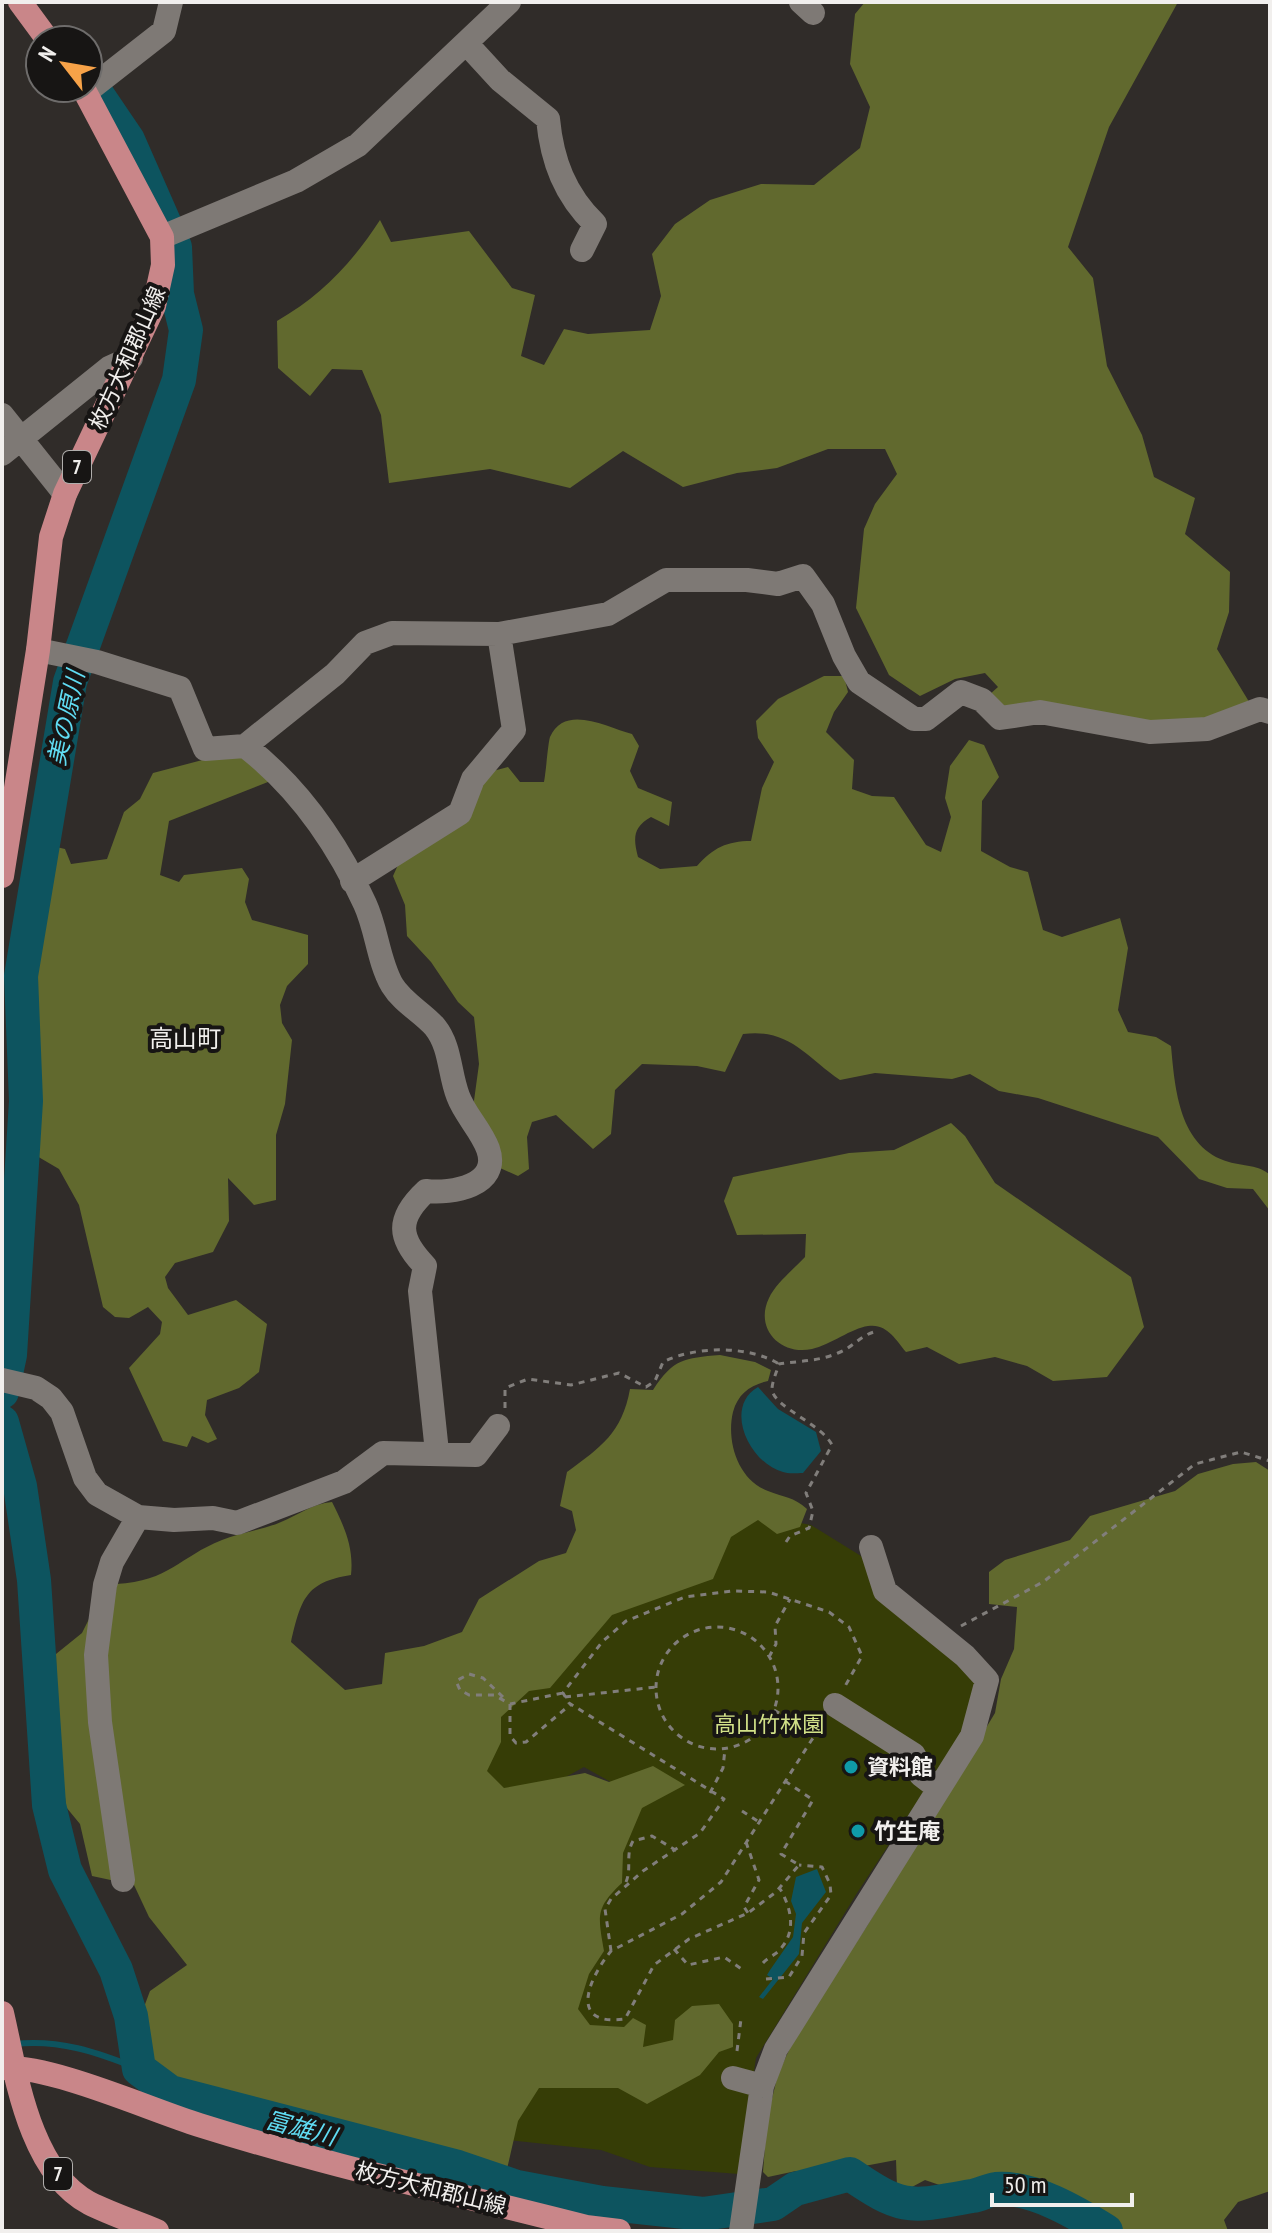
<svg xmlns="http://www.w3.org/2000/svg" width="1272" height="2233" font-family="'PT Sans Narrow','Noto Sans JP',sans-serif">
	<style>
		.green { fill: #363d06 }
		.forest { fill: #61692e }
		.water { fill: #0d545f }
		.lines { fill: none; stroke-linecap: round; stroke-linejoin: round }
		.stream { stroke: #0d545f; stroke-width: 6 }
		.river { stroke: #0d545f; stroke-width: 34 }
		.path { stroke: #817e7b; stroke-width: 3; stroke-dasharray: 6 6; stroke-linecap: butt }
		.minor { stroke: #7e7975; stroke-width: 24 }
		.major { stroke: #c98689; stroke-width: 24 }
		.culture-dot { fill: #0f9aa8; stroke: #171514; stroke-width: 3 }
		.labels { text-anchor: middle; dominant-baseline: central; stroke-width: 8; stroke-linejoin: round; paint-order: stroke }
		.shield { fill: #171514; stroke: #b0aeac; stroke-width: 2 }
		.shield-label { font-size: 20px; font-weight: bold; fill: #f1efed }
		.street-label { font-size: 22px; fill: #f1efed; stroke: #171514 }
		.park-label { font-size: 22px; fill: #d2e188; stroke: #171514 }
		.poi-label { font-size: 22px; font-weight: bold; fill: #f1efed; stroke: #171514; text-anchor: start }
		.water-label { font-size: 24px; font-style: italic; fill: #60dcf3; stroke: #171514 }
		.neighbourhood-label { font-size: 24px; fill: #f1efed; stroke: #171514 }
	</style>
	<rect width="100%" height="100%" fill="#302c29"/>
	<path class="green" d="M775,1518L811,1525L861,1556L979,1681L971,1720L857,1893L756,2058L739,2174L650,2167L601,2150L508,2140L616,1785L584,1767L544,1789L485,1808L467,1667L675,1528Z"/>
	<path class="forest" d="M865,2H1178L1109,127L1068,247L1093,278L1107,366L1142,435L1154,477L1195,498L1185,534L1230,572L1229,612L1217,649L1251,705L1207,719L1166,723L1112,719L1033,701L1002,708L989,695L998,687L985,673L955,679L920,696L889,675L856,608L864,529L875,504L897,474L885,449H828L777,468L737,473L683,487L623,451L570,488L490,469L389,483L381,415L362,370L332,369L310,396L278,368L277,321C322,295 352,263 380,220L391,242L469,231L512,288L535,295L521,356L544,365L564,329L588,334L650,330L661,296L652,254L675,224L710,200L761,184L814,185L860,148L870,107L850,64L855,14Z
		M824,676H844L848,692L834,712L826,732L854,760L852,789L872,796L894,797L926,845L941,852L951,817L945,798L950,766L969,740L984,745L999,777L982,801L981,851L1010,867L1028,872L1043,930L1062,937L1120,918L1128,948L1118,1010L1128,1032L1156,1037L1171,1046C1175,1089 1179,1148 1229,1162C1242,1166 1260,1165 1270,1175V1211L1253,1189L1227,1188L1199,1179L1158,1137L1038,1098L999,1091L970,1074L952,1079L875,1073L840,1080C805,1056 789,1028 743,1034L725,1072L697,1066L642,1064L615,1090L611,1134L593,1149L556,1115L532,1122L527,1137L529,1169L518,1176L500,1168L473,1108L479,1064L474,1017L458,1002L431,962L407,936L405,905L393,876L402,856L493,771L508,767L520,782H544C546,772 548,743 550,737C565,703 608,728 632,734L639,746L630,771L638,788L672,802L669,826L651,817C633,827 633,838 638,857L660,869L697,866C713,848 727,841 751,841L762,788L774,762L758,738L756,721L778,699Z
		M229,753L242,755L273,780L169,821L160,875L179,882L184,875L242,868L249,879L245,902L252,920L308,935V964L287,986L280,1005L282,1023L292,1040L285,1104L276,1135V1200L254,1205L228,1178L229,1221L213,1252L175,1263L165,1277L168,1288L188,1315L236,1300L267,1324L259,1372L239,1388L207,1400L205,1415L217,1439L208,1443L192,1436L187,1447L163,1441L129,1368L160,1334L162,1322L148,1307L129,1318L115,1317L103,1307L79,1205L59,1169L30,1152L25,1010L27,956L48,845L65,849L71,864L107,859L124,812L140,799L153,773Z
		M951,1123L965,1136L995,1183L1131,1277L1144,1327L1107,1377L1053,1381L1027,1366L995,1357L959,1364L927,1347L906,1352C896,1340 887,1323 868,1326C852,1328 830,1345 812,1349C781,1356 754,1329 769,1298C776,1283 794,1269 805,1257L806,1234L737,1235L724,1201L733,1177L849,1153L894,1150Z
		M720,1355L755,1362L771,1370L768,1381C750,1385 738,1394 733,1412C726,1441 738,1480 768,1491C783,1497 794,1497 807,1509L800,1527L777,1534L758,1520L731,1537L713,1579L612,1615L550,1688L529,1691L501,1717V1742L487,1771L504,1788L585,1773L609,1782L653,1766L685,1785L642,1808L623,1853L622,1883C595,1908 598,1916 604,1951L589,1974L578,2009L590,2025L624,2027L633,2018L646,2025L643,2047L673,2040L675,2020L692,2006L719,2004L733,2024V2047L719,2052L700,2075L647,2104L618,2088H539L518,2121L507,2169L417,2143L219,2099L176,2084L174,2076L145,2063L141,2015L150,1991L187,1965L149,1917L134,1885L92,1876L80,1824L66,1807L57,1720L56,1654L82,1633L94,1609L116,1584C170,1581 179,1557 222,1540C241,1532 263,1530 281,1522C300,1514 312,1504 332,1502C344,1526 354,1547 351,1575C305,1582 301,1600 291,1642L345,1690L382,1684L385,1653L424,1646L462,1632L479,1599L539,1561L566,1553L576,1530L572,1511L560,1506L567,1472C601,1447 622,1433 630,1389L653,1390C673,1359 684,1358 720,1355Z
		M1256,1462L1270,1471V2191L1238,2202L1224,2220L1228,2231H1125L1026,2181L985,2176L954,2190L925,2180L912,2187H897L896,2160L817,2175L796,2171L768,2177L763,2172L767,2119L778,2074L797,2033L867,1926L995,1713L1001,1679L1014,1649L1017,1607L989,1604V1572L1005,1560L1070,1540L1090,1516L1175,1491L1198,1474L1233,1464Z"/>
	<path class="water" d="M758,1387L778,1409L816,1432L821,1451L803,1473C797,1473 788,1474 783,1472C749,1463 723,1407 758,1387Z
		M817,1869L826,1892L802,1923L799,1954L763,1999L759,1997L773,1979L767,1975L770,1970L793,1937L796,1914L791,1901L796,1877Z"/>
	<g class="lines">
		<path class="stream" d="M14,2044C59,2039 97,2052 139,2069"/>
		<path class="river" d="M2,1392L10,1355L26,1101L21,976L70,682L179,380L186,330L177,294L175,247L128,140L88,81
			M2,1422L20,1486L34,1580L49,1805L65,1870L116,1970L131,2016L139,2069L170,2092L458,2167L517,2187L602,2203L703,2214L773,2204L795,2189L850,2174C904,2211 909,2207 972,2196C980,2195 988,2190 996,2189C1032,2186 1077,2213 1106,2231"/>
		<path class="path" d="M505,1408V1388L528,1379L571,1385L619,1373L646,1387L655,1381L663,1362C695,1346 748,1345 779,1364
			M786,1542L790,1536L809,1528L813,1511L806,1493L832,1445C822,1424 773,1407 772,1389C772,1382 777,1371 779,1364C799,1361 820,1361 838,1353C854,1347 861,1334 878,1331
			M961,1626L1043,1582L1195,1464L1241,1452L1270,1461
			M656 1688a61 61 0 1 1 122 0a61 61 0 1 1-122 0Z
			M769,1657L776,1644L775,1626L790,1599
			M503,1697L483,1678L469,1674L456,1681L460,1690L469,1695H494L510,1704L563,1693
			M565,1697L656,1687
			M510,1704V1736L516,1743L526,1742L571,1704
			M774,1710L815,1735
			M785,1781L813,1800L781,1854L799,1865L776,1892L748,1913L689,1939L654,1965L625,2019C567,2027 589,1978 611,1951L682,1914L721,1882L811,1741L824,1722
			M710,1793L723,1768L725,1749
			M742,1811L759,1822
			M746,1842L759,1880L744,1907L748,1913
			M626,1882C632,1868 625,1855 633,1841L652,1836L677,1851
			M674,1949L688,1965L724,1957L743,1970
			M611,1951L605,1909L611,1899L643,1871L700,1833L724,1799L569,1703L563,1693L602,1642L626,1621L685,1597L733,1591L768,1592L829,1612L849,1627L862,1656L844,1688
			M763,1963C769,1956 777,1955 782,1947C797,1929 790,1905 779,1887
			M766,1979L789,1977L802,1956L804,1933L831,1895L830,1884L822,1867L799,1865
			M737,2051L741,2019"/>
		<path class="minor" d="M801,2L813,13
			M466,43L500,80L548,119C552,161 565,195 595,224L582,250
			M86,92L164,31L171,2
			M162,237L296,181L358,145L509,2
			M2,415L65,494
			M2,454L109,368L131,358
			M38,650L97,662L180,688L205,749L245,746L335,674L365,643L392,633L499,634L608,614L666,580H747L778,584L803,576L823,604L844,656L859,682L914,719H926L961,692L982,700L1000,718L1040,712L1150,732L1207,729L1260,709L1270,712
			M245,746C298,787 337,843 365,904C377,930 378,960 392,985C403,1003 422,1012 435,1027C451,1047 449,1073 458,1096C465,1115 481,1130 488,1149C501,1186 451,1194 426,1191C396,1219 398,1238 425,1266L420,1291L437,1452
			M352,881L460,813L473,779L514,730L499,634
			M2,1380L36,1388L51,1398L62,1412L85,1478L97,1494L138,1517L174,1520L213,1518L237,1523L344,1482L383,1453L476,1455L498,1426
			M835,1705L914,1755L921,1775L938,1788
			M123,1880L100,1722L96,1655L105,1585L112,1562L138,1517
			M733,2078L762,2086
			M741,2231L762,2086L776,2049L972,1736L987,1680L965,1656L885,1591L871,1547"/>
		<path class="major" d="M20,2L48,40
			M2,876L38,650L51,537L65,494L154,306L163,265L162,237L83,88
			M2,2013C16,2073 29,2171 89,2203C111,2214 135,2222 157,2231
			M2,2068C51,2065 148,2109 199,2125C326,2165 457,2194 586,2227L619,2231"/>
	</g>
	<g class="culture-dot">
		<circle cx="851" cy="1767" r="8"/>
		<circle cx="858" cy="1831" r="8"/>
	</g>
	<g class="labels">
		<g class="shield">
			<rect x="63" y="451" width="28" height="32" rx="6"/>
			<rect x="44" y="2158" width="28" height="32" rx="6"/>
		</g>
		<g class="shield-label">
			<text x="77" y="467">7</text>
			<text x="58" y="2174">7</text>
		</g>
		<g class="street-label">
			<text transform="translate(127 358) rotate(-66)">枚方大和郡山線</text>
			<text transform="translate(431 2188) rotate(14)">枚方大和郡山線</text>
		</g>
		<g class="park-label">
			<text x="769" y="1724">高山竹林園</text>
		</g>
		<g class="poi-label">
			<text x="867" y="1767">資料館</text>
			<text x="874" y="1831">竹生庵</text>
		</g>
		<g class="water-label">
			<text transform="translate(66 718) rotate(-78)">美の原川</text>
			<text transform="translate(301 2128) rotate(15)">富雄川</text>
		</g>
		<g class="neighbourhood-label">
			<text x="185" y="1038">高山町</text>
		</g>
	</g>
	<rect width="1272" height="2233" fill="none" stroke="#f1efed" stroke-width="8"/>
	<g transform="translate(64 64) rotate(301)"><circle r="38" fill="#171514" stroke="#6e6c6b" stroke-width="2"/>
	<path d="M0-6L14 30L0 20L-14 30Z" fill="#f7a248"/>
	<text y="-12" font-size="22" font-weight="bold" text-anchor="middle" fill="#f1efed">N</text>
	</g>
	<path d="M992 2193v12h140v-12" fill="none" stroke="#f1efed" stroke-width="4"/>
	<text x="1004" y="2193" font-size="24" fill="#f1efed" stroke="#171514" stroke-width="6" paint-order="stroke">50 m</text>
</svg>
